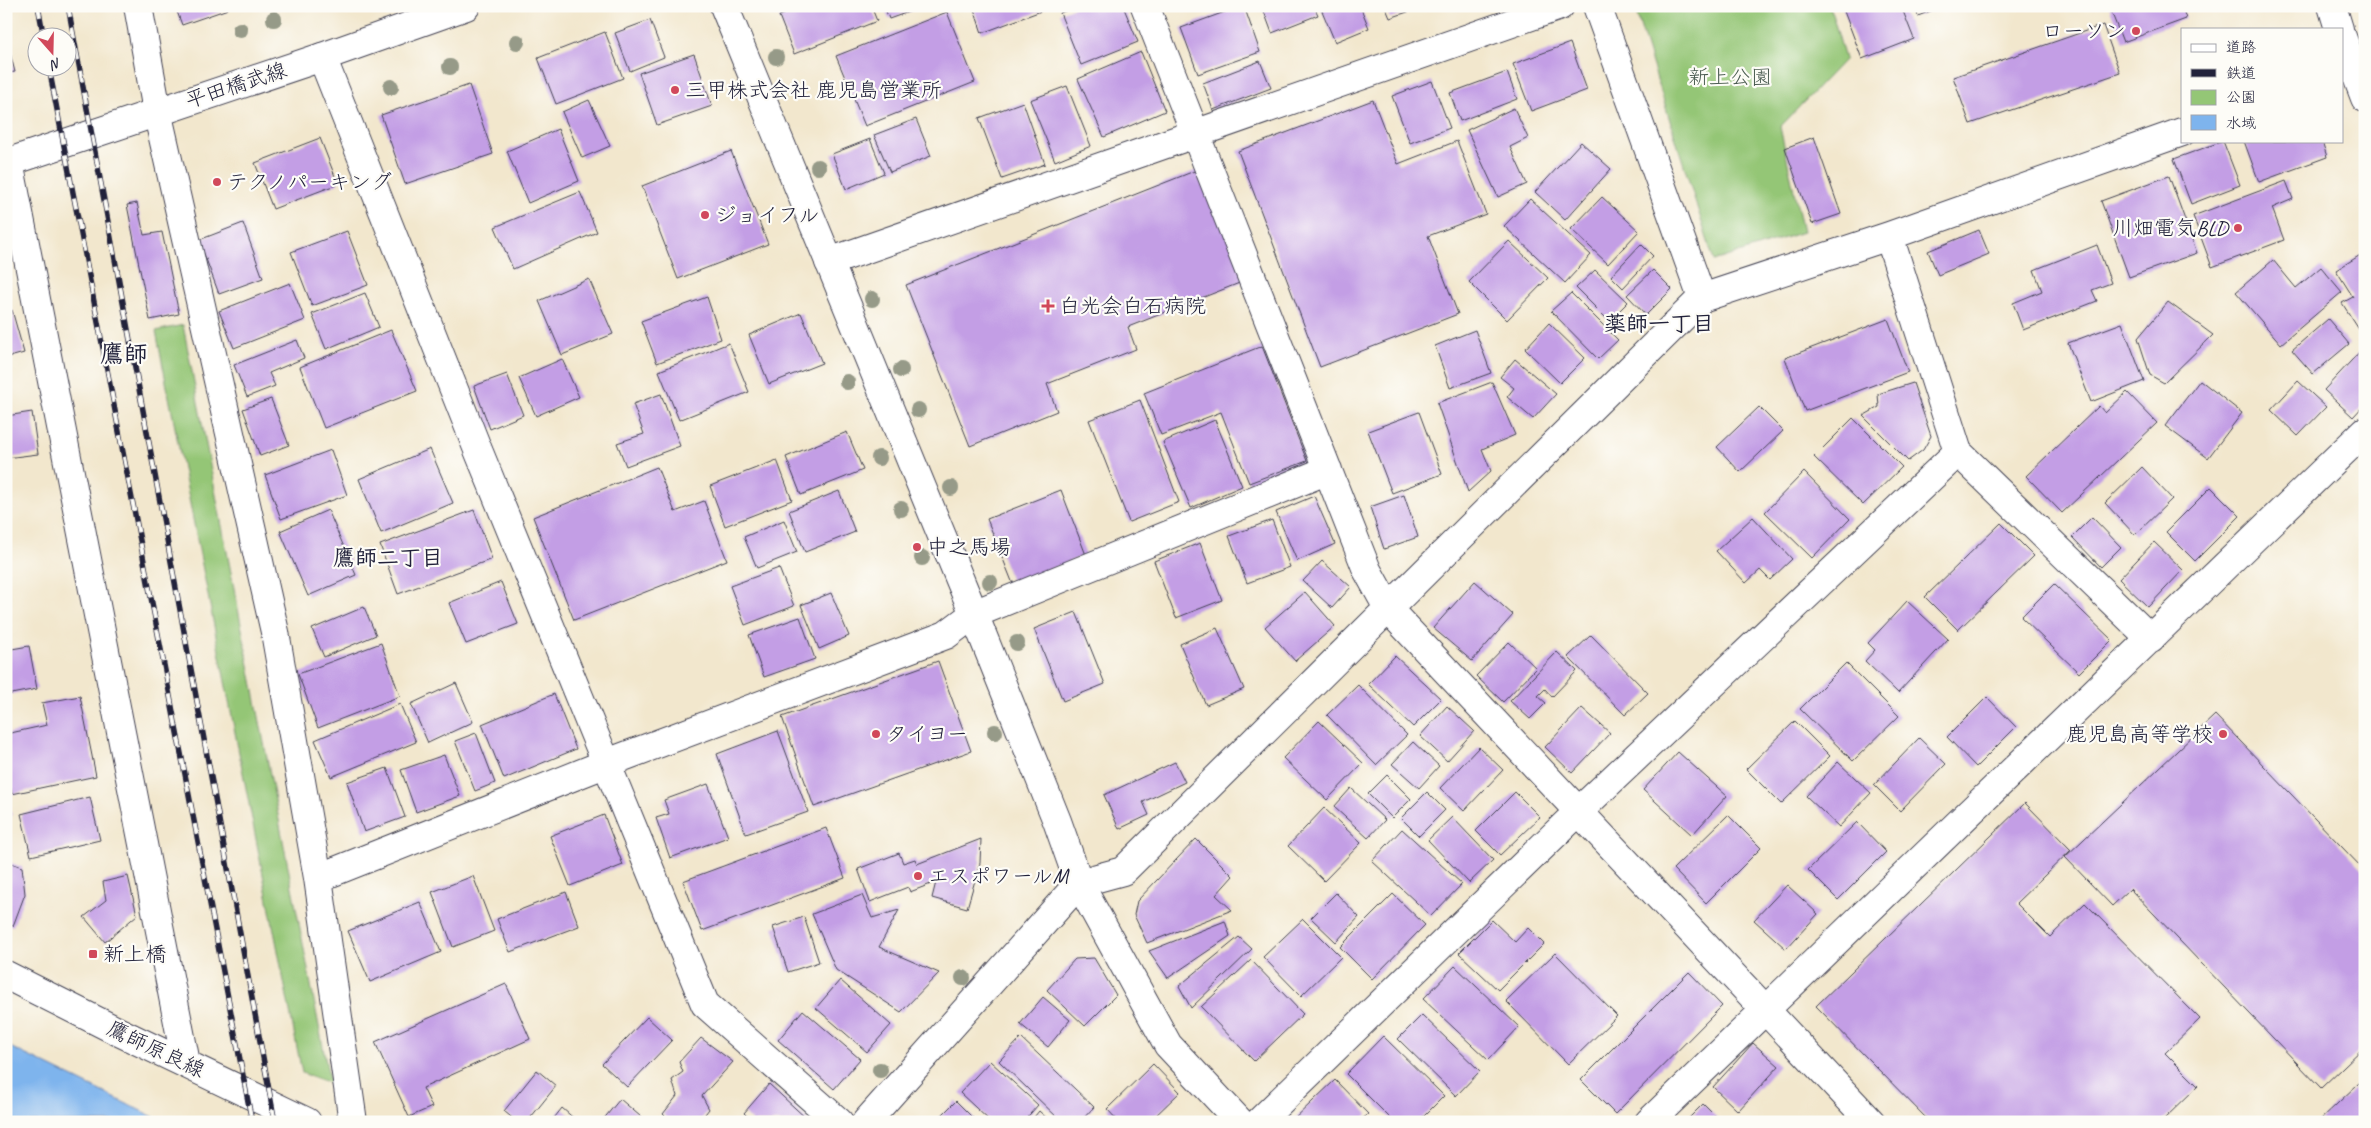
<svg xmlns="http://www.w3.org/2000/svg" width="2371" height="1128" font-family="Caveat,'Klee One',sans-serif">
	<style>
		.green { fill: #94c676; stroke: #5b7458 }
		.water { fill: #7eb4ed; stroke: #506b94 }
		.building { fill: #c39ee5 }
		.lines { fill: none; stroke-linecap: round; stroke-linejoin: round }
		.minor-casing { stroke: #414051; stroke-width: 30 }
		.tertiary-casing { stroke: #414051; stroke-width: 30 }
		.minor { stroke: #fff; stroke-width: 28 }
		.tertiary { stroke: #fff; stroke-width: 28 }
		.rail-casing { stroke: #22223b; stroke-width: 5.5 }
		.rail { stroke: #fdfcf7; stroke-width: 4; stroke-dasharray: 11; stroke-linecap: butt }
		.tree { fill: #969a88 }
		.poi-dot { fill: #d1495b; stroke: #fdfcf7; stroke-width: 2 }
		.labels { text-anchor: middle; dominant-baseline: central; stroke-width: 4.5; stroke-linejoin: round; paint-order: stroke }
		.poi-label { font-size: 21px; fill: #22223b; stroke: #fdfcf7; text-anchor: start }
		.park-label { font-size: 21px; fill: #4a5b50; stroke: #fdfcf7 }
		.street-label { font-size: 21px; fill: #22223b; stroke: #fdfcf7 }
		.neighbourhood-label { font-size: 22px; font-weight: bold; fill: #22223b; stroke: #fdfcf7 }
		.quarter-label { font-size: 24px; font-weight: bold; fill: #22223b; stroke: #fdfcf7 }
	</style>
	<rect width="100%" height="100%" fill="#fdfcf7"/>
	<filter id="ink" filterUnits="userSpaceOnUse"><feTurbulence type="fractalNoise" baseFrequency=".02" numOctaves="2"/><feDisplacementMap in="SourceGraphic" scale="10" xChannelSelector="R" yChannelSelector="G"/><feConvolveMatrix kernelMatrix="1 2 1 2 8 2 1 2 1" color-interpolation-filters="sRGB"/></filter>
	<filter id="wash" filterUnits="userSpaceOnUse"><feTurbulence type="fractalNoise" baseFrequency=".0096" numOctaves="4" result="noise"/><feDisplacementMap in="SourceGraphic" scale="20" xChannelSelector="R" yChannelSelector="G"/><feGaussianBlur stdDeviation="1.12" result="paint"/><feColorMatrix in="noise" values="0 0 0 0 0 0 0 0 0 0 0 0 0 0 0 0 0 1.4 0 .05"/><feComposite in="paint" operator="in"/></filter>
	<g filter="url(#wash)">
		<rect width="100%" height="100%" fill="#f2e7cd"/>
		<path class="green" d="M1634,6H1830L1845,59L1780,127L1803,232L1714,261Z
			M183,325L330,1083L302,1073L156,331Z"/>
		<path class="water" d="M6,1045L164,1122H6Z"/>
		<g id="blocks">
			<path class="building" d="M175,6H227L228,9L182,25Z
				M805,6H871L877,21L794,54L779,16Z
				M884,6H925L889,19Z
				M973,6H1039L1041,11L982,33Z
				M1077,6H1123L1138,42L1081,65L1060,13Z
				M1241,6H1244L1260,52L1198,74L1181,28Z
				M1262,6H1314L1318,15L1272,33Z
				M1320,6H1360L1369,28L1335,42Z
				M1385,6H1422V7L1390,18Z
				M1842,6H1901L1914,39L1862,59Z
				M1915,6H1943L1918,16Z
				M2109,6H2182L2186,19L2123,42Z
				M947,12L975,82L865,126L836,56Z
				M650,20L664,57L630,71L615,33Z
				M2103,25L2120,73L1970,124L1953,77Z
				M605,32L623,78L556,104L538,58Z
				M6,37L15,72L6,73Z
				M1570,43L1587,90L1531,111L1513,64Z
				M1141,52L1165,111L1104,137L1078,79Z
				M694,54L712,106L657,125L639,73Z
				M1260,61L1271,88L1213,110L1203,83Z
				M1507,72L1517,99L1460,121L1450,93Z
				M1432,81L1450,128L1410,143L1392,96Z
				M469,85L493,154L405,184L381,115Z
				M1067,86L1091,146L1055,161L1030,100Z
				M589,100L610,146L582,158L562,112Z
				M1373,100L1398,164L1457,141L1486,214L1428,236L1458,314L1320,367L1238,151Z
				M1023,102L1045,164L1002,179L979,118Z
				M1514,108L1528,138L1510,147L1527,184L1498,197L1467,130Z
				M916,119L931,156L890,172L874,135Z
				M558,129L579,181L528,203L507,151Z
				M1814,137L1841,214L1812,224L1785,148Z
				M320,138L338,184L273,209L255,163Z
				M870,139L884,173L846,189L832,154Z
				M2223,141L2240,185L2191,204L2174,159Z
				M2244,141H2322L2327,157L2259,182Z
				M1581,142L1611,169L1565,220L1535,192Z
				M731,151L768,244L678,279L642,186Z
				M1202,168L1247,280L1128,327L1136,349L1047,384L1057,411L970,446L906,285Z
				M2169,176L2197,253L2129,277L2101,201Z
				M2286,181L2293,199L2272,208L2284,240L2212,267L2193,216Z
				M580,192L597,232L513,269L495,227Z
				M1602,197L1639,231L1608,264L1571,229Z
				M1530,199L1591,255L1565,283L1504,226Z
				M137,203L144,235L162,232L179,314L150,320L127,205Z
				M243,223L263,278L219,294L199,240Z
				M1979,230L1989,254L1938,275L1928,251Z
				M347,231L368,285L312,306L291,252Z
				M1509,241L1548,278L1507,320L1469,282Z
				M1641,244L1653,256L1623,288L1611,276Z
				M2097,245L2111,283L2092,290L2097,301L2023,330L2013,303L2042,291L2034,270Z
				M2362,254L2365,259V328L2360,331L2342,303L2353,297L2336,270Z
				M2273,260L2296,288L2321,267L2342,292L2281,344L2236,292Z
				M1595,270L1628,302L1609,321L1576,288Z
				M1653,270L1672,289L1646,315L1627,295Z
				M589,279L613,334L562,355L539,301Z
				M290,283L305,320L234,348L219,311Z
				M365,293L379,327L326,349L312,314Z
				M1571,293L1618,340L1598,359L1551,311Z
				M707,297L721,339L657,363L641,321Z
				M2168,302L2213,335L2164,383L2150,375L2138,338Z
				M12,310L24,353L6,358V312Z
				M801,313L822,363L769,384L749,335Z
				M1888,319L1908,372L1805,411L1785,358Z
				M2328,319L2349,344L2313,374L2292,350Z
				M1549,323L1585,358L1560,383L1525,349Z
				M2122,323L2144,381L2091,402L2068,343Z
				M391,330L417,391L324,428L300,367Z
				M1475,330L1491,373L1450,388L1435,346Z
				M297,340L304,358L269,373L275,386L247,397L234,365Z
				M729,343L749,392L679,420L659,371Z
				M1262,346L1307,461L1249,483L1221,412L1161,435L1144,393Z
				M2365,346V404L2353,417L2324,390Z
				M562,359L579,397L536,416L519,378Z
				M1515,359L1556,394L1533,419L1507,397L1514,388L1500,377Z
				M507,374L523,415L490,429L474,386Z
				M2200,380L2242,413L2208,458L2165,426Z
				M2298,381L2326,407L2298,436L2271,410Z
				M1492,382L1515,435L1482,449L1491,471L1468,492L1437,403Z
				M1913,383L1931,436L1923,450L1908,461L1863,416L1879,407L1878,394Z
				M2127,392L2157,423L2062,513L2026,476L2099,406L2105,413Z
				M661,394L680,446L626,466L617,443L644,434L633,404Z
				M271,399L289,445L260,456L243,409Z
				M1140,400L1179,502L1129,522L1089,420Z
				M1759,407L1783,431L1740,472L1717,447Z
				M32,412L38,454L6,458V416Z
				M1419,412L1442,474L1392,493L1368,431Z
				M1853,418L1902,467L1863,505L1814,457Z
				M1215,420L1242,486L1191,508L1163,442Z
				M847,432L863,470L801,495L786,457Z
				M430,449L453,503L381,533L359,479Z
				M331,450L347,495L281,519L265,475Z
				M777,460L792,500L725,526L710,486Z
				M657,467L675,512L704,501L727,560L574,620L533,517Z
				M2142,467L2172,499L2135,535L2105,503Z
				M1804,472L1850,519L1812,558L1765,512Z
				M2211,487L2240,516L2195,561L2166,532Z
				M1061,490L1086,555L1013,584L987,519Z
				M839,491L855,532L805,552L789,511Z
				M1404,495L1418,537L1384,549L1370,507Z
				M1314,496L1335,544L1297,561L1276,512Z
				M328,510L356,575L308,596L280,531Z
				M474,510L492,559L398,594L380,545Z
				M1753,517L1792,559L1770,580L1760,570L1746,583L1716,551Z
				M2092,517L2121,547L2101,567L2072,537Z
				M784,520L797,552L757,568L744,537Z
				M1272,520L1290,567L1247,583L1229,536Z
				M2001,523L2034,556L1958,630L1925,597Z
				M2154,542L2183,570L2148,607L2119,579Z
				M1200,543L1222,600L1176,618L1154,561Z
				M1322,561L1351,587L1332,608L1303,581Z
				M779,568L794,606L745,625L730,586Z
				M1475,581L1513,615L1472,661L1433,628Z
				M501,582L518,624L466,644L449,603Z
				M2054,584L2112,640L2079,673L2021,617Z
				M1305,592L1335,626L1295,661L1265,627Z
				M831,593L849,636L819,649L801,605Z
				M1907,601L1948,639L1898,693L1865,661L1875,650L1868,643Z
				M364,607L376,635L324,657L312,629Z
				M1076,612L1105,684L1063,701L1034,629Z
				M800,617L815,659L764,677L749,635Z
				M1217,628L1244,689L1206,705L1180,644Z
				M1591,635L1648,693L1625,715L1568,657Z
				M1509,642L1536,668L1503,702L1476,676Z
				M381,643L400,696L318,728L298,674Z
				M29,646L37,689L6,695V650Z
				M1557,652L1577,671L1552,697L1545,689L1538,696L1546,703L1530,719L1510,701Z
				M1395,656L1441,699L1413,727L1368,684Z
				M938,661L971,751L814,807L782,717Z
				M1846,663L1899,716L1853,761L1800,709Z
				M456,683L473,722L428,743L411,704Z
				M1358,685L1407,735L1376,765L1327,715Z
				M554,694L576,749L504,779L482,724Z
				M80,696L96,776L12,794L6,768V734L47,725L42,703Z
				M1987,697L2016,727L1976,767L1947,737Z
				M400,704L416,742L331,777L315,740Z
				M1447,706L1474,731L1447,761L1420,736Z
				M1582,708L1610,733L1572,773L1545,747Z
				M2215,715L2365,871V1046L2321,1088L2130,889L2112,906L2065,857Z
				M1319,721L1363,763L1327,800L1283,758Z
				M1795,721L1830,756L1781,804L1746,769Z
				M778,731L808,812L746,834L717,754Z
				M476,733L495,783L475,791L455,741Z
				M1919,738L1946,764L1900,811L1874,785Z
				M1413,742L1439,766L1419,788L1392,764Z
				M1479,747L1503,770L1464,811L1440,788Z
				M1678,752L1727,796L1692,835L1643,790Z
				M444,755L460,796L416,812L401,770Z
				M1175,762L1185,782L1143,802L1149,815L1119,829L1104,795Z
				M1838,762L1871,793L1839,827L1806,796Z
				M387,768L405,817L364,832L347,782Z
				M1387,775L1411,799L1392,818L1368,794Z
				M708,784L728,837L670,858L656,818L669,814L664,800Z
				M1351,788L1385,820L1368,838L1334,807Z
				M1427,792L1445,810L1419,836L1401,818Z
				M1515,792L1540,817L1500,855L1476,831Z
				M90,797L100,840L31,856L21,814Z
				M6,800L12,815L6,816Z
				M2025,803L2071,850L2016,903L2050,937L2085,903L2200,1019L2165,1053L2198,1086L2161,1122H1930L1816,1006Z
				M1324,808L1361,843L1324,881L1288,846Z
				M604,815L623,865L570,886L550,836Z
				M1728,815L1761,848L1706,903L1673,869Z
				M1452,817L1493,860L1469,883L1428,840Z
				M1857,822L1886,852L1838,900L1808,870Z
				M826,828L845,878L702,931L683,881Z
				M1402,829L1462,884L1431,916L1372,861Z
				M981,839L980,863L967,908L932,898L936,882L910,892L908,887L870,902L858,869L899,853L903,863L915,859L917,864Z
				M1196,839L1233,876L1216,895L1232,910L1147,943L1134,915L1137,901Z
				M6,861L22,867L25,894L13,926L6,924Z
				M128,876L137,915L105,942L84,917L106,900L103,882Z
				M473,876L494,931L453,947L432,892Z
				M1787,885L1818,914L1786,949L1754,920Z
				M566,892L579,926L510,952L497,919Z
				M1336,893L1359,917L1336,942L1311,918Z
				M1393,894L1425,925L1372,979L1340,947Z
				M862,895L872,918L899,910L879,947L939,973L901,1012L836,970L812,914Z
				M420,902L441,952L370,982L348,931Z
				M804,917L819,962L788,972L773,927Z
				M1303,919L1341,957L1301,996L1263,957Z
				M1492,920L1515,942L1528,928L1544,944L1498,990L1459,953Z
				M1225,921L1230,936L1168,978L1149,951Z
				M1239,937L1252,949L1191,1008L1179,986Z
				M1555,953L1617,1016L1568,1064L1506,1001Z
				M1094,958L1116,995L1085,1026L1047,990L1075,959Z
				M1251,960L1303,1014L1254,1061L1201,1007Z
				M1455,966L1519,1027L1488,1060L1423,999Z
				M1689,972L1722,1006L1615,1114L1581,1080Z
				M840,980L891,1025L867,1052L816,1008Z
				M506,984L530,1039L423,1088L432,1107L409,1117L375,1042Z
				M1043,997L1070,1020L1048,1047L1020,1024Z
				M803,1010L860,1059L834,1089L778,1040Z
				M1422,1015L1480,1071L1456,1096L1398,1039Z
				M647,1017L672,1040L627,1087L602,1064Z
				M1383,1036L1444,1096L1418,1122H1394L1346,1074Z
				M701,1038L733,1062L702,1096L709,1109L699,1122H671L663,1114L677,1096L672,1080L683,1072L679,1062Z
				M1021,1038L1094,1107L1080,1122H1062L999,1061Z
				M1753,1043L1779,1066L1738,1111L1713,1087Z
				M990,1061L1038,1105L1023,1122H991L960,1093Z
				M1153,1064L1180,1092L1149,1122H1119L1107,1109Z
				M537,1070L556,1086L527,1122H517L504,1111Z
				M2365,1078V1122H2318L2359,1083Z
				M1335,1080L1368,1114L1359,1122H1291Z
				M769,1084L808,1120L807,1122H753L744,1113Z
				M620,1099L647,1122H603L602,1121Z
				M956,1101L977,1122H935Z
				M1703,1104L1721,1122H1685Z
				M562,1108L578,1122H551Z
				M1039,1111L1051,1122H1030Z"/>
		</g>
	</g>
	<g filter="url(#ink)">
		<use href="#blocks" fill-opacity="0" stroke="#414051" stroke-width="1"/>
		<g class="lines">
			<g class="minor-casing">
				<path id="minor" d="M138,6L157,111L275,632L318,878L353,1122
					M1145,6L1367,570L1389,610L1871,1122
					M1597,6L1702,298
					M322,57L478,450L705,1004L839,1122
					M9,162L186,1063
					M829,262L1560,6
					M1958,452L2151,639
					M318,878L607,763L946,635L974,614L1328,470
					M1240,1122L1168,1045L1079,883L1123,871L1702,298L1889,236L2182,132
					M1259,1122L1578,812L1958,452L1889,236
					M1649,1122L2365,431"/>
			</g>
			<g class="tertiary-casing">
				<path id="tertiary" d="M724,6L974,614L1057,821L1079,883L866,1122
					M2332,6L2339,29
					M2342,37L2365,98
					M6,163L322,57L466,6
					M6,975L115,1030L307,1122"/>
			</g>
			<use href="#minor" class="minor"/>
			<use href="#tertiary" class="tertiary"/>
			<g class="rail-casing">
				<path id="rail" d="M38,6L44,38
					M68,6L275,1122
					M49,68L252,1122"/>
			</g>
			<use href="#rail" class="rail"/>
		</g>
		<g class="tree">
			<circle cx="274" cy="19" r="8"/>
			<circle cx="240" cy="30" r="8"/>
			<circle cx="517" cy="42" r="8"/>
			<circle cx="776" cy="57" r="8"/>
			<circle cx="450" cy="67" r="8"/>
			<circle cx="391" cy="87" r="8"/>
			<circle cx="818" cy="167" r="8"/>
			<circle cx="872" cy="299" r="8"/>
			<circle cx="901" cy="370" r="8"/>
			<circle cx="847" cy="382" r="8"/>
			<circle cx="918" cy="410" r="8"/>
			<circle cx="879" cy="458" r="8"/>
			<circle cx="951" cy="488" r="8"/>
			<circle cx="901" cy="509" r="8"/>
			<circle cx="922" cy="558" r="8"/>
			<circle cx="990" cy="582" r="8"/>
			<circle cx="1017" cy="643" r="8"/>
			<circle cx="995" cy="732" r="8"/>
			<circle cx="963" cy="978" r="8"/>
			<circle cx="880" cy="1070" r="8"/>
		</g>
	</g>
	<g class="poi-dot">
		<circle cx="2136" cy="31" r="5"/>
		<circle cx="675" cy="90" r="5"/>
		<circle cx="217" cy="182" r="5"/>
		<circle cx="705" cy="215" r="5"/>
		<circle cx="2238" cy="228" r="5"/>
		<path d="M1045.5 298.5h5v5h5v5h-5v5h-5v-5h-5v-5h5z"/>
		<circle cx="917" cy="547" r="5"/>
		<circle cx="876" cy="734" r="5"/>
		<circle cx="2223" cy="734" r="5"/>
		<circle cx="918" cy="876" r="5"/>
		<rect x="88" y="949" width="10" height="10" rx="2.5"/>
	</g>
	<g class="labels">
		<g class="poi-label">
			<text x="2126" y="31" text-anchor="end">ローソン</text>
			<text x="685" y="90">三甲株式会社 鹿児島営業所</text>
			<text x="227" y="182">テクノパーキング</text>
			<text x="715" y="215">ジョイフル</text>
			<text x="2228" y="228" text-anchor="end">川畑電気BLD</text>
			<text x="1059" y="306">白光会白石病院</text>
			<text x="927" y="547">中之馬場</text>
			<text x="886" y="734">タイヨー</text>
			<text x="2213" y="734" text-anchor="end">鹿児島高等学校</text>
			<text x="928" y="876">エスポワールM</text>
			<text x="103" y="954">新上橋</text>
		</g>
		<g class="park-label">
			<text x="1730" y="77">新上公園</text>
		</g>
		<g class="street-label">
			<text transform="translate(236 85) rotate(-18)">平田橋武線</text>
			<text transform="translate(156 1049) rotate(25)">鷹師原良線</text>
		</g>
		<g class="neighbourhood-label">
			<text x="1659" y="324">薬師一丁目</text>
			<text x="388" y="558">鷹師二丁目</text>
		</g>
		<g class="quarter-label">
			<text x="124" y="354">鷹師</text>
		</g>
	</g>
	<rect width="2371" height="1128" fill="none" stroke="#fdfcf7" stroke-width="25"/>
	<rect x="2181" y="28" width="162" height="115" fill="#fdfcf7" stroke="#a5a5ac"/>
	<rect x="2191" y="44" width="25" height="8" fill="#ffffff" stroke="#a5a5ac"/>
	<text x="2226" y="52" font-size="15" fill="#22223b">道路</text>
	<rect x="2191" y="69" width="25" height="8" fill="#22223b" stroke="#a5a5ac"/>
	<text x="2226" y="78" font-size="15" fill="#22223b">鉄道</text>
	<rect x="2191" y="90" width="25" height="15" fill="#94c676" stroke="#a5a5ac"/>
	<text x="2226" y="102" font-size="15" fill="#22223b">公園</text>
	<rect x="2191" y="115" width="25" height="15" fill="#7eb4ed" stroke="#a5a5ac"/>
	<text x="2226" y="128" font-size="15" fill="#22223b">水域</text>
	<g transform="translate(52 52) rotate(160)"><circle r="24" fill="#fdfcf7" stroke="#a5a5ac"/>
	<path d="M0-4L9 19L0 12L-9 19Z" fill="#d1495b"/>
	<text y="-8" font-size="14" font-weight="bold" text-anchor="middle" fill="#22223b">N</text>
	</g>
</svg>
